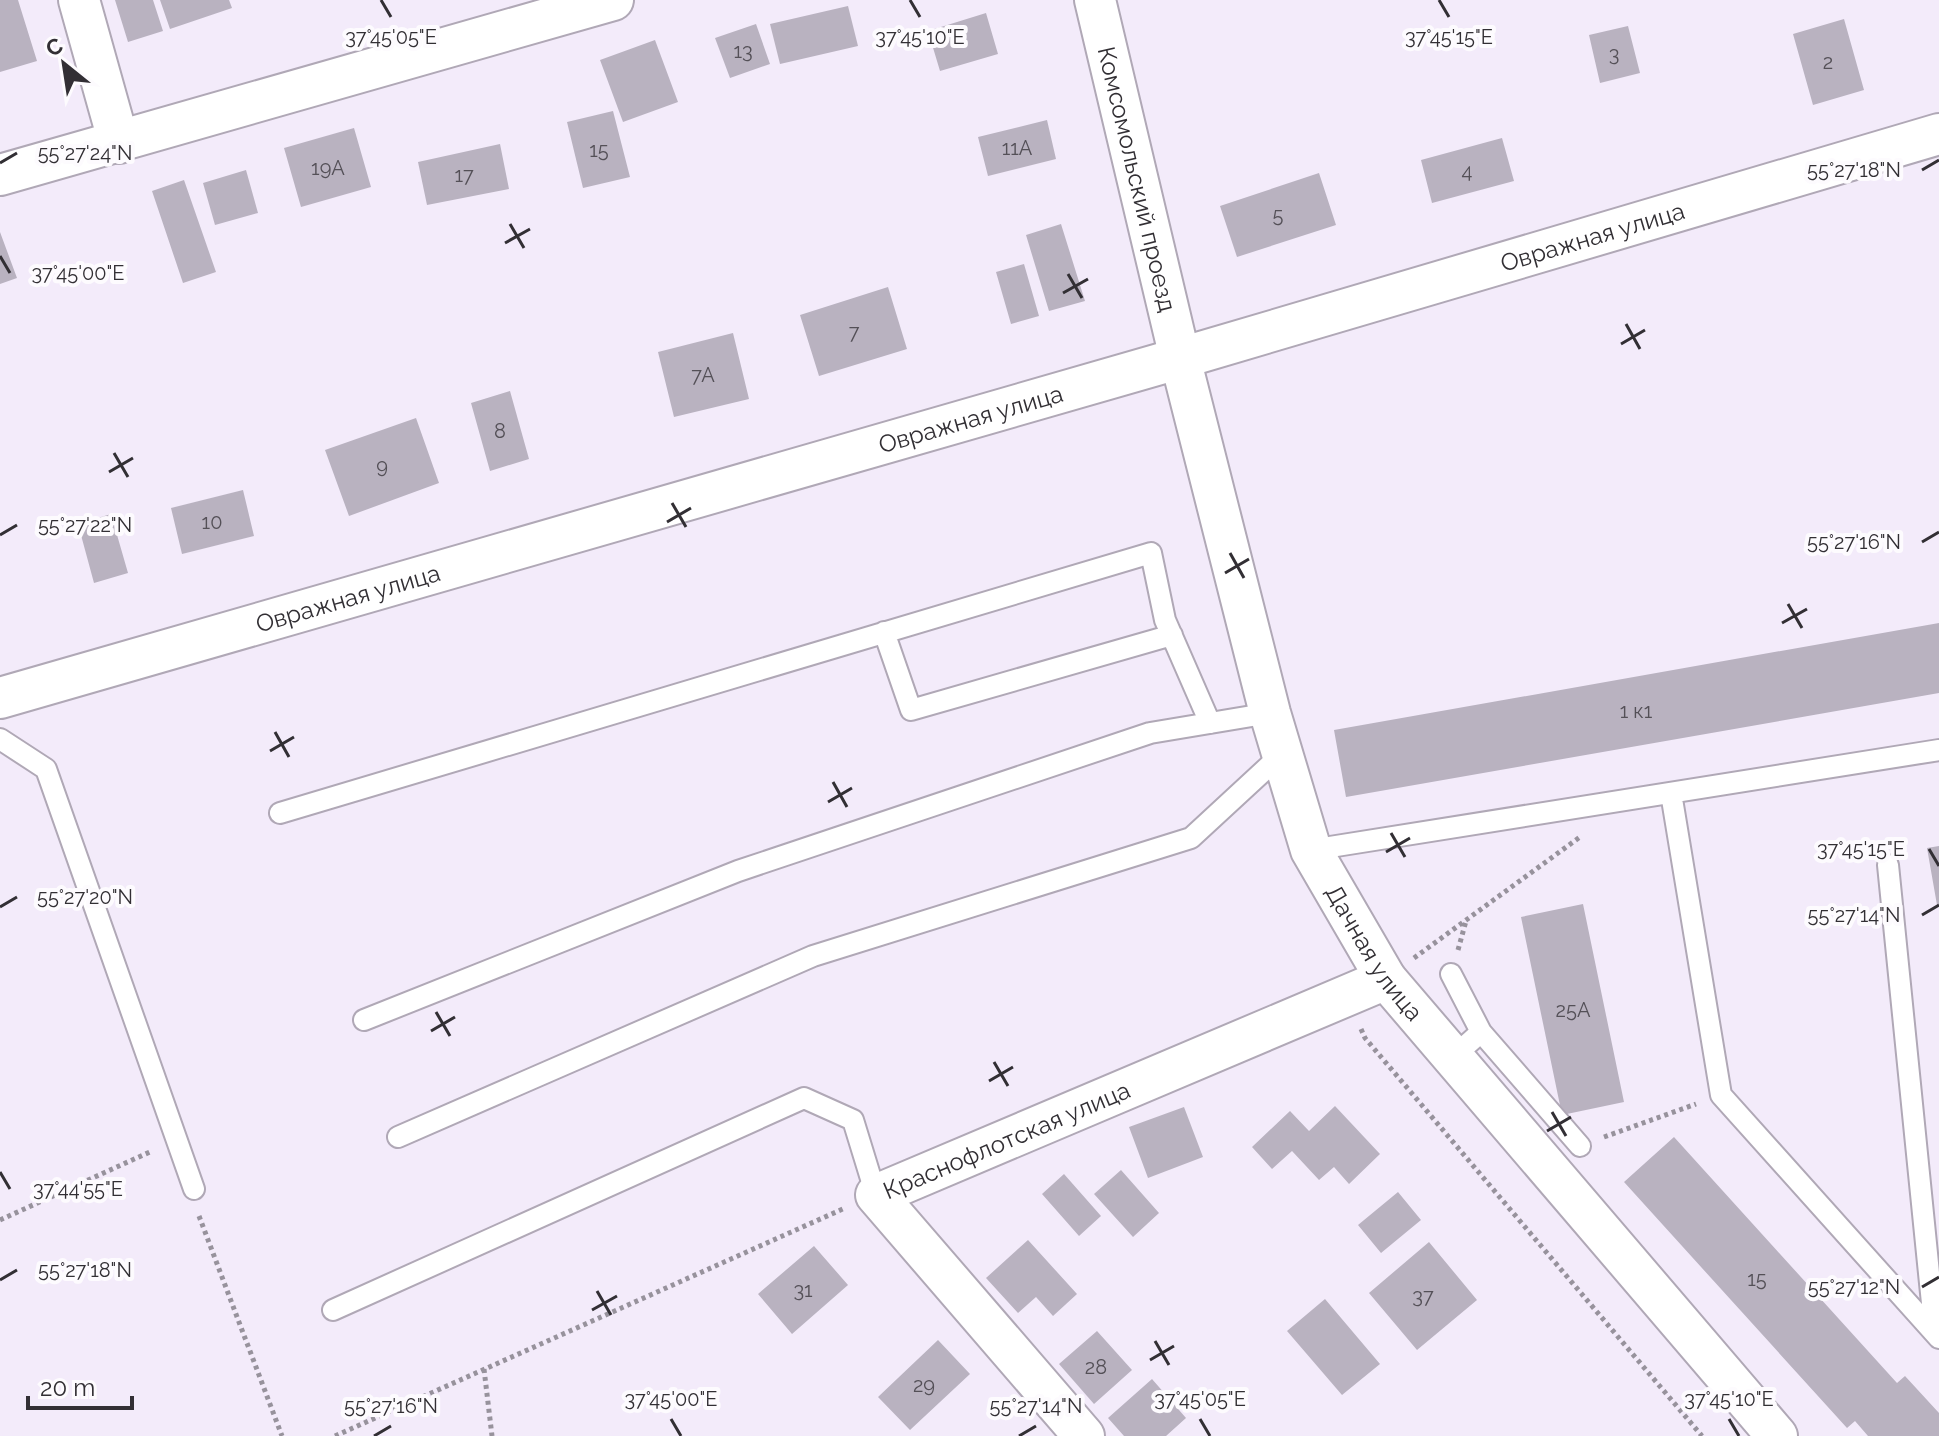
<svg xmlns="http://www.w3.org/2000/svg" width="1939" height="1436" font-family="Raleway,sans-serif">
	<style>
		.building { fill: #b9b2c0 }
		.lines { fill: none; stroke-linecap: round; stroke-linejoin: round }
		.service-casing { stroke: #b0a8b6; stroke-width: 24 }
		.minor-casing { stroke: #b0a8b6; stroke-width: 44 }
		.path { stroke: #97929c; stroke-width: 5; stroke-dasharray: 4 4; stroke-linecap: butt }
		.service { stroke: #fff; stroke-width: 20 }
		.minor { stroke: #fff; stroke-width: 40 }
		.ticks { fill: none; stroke: #322f34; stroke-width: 3 }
		.labels { text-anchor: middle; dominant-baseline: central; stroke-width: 8; stroke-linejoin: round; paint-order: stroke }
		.number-label { font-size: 20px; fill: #545057 }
		.street-label { font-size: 24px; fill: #322f34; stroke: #fdfbfe }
		.ticks-label { font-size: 20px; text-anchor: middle; fill: #322f34; stroke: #fdfbfe; stroke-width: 8; stroke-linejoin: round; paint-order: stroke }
	</style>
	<rect width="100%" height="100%" fill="#f3ebfa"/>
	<path class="building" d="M0,0H18L37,61L0,72Z
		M115,0H153L163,31L128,42Z
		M160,0H229L232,8L170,29Z
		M848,6L858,46L780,64L770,24Z
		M986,13L998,54L940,71L928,31Z
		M1844,19L1864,90L1813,105L1793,34Z
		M756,24L770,64L730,78L715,38Z
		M1628,26L1640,73L1600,83L1589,35Z
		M655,40L678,102L623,122L600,60Z
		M613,111L630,177L583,188L567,122Z
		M1047,120L1056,159L988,176L978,137Z
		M354,128L371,187L301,207L284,148Z
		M1502,138L1514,181L1432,203L1421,160Z
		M500,144L509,189L427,205L418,162Z
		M246,170L258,213L215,225L203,183Z
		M1319,173L1336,225L1237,257L1220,206Z
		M184,180L216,272L183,283L152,191Z
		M1061,224L1085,301L1049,311L1026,235Z
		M0,232L17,278L0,284Z
		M1024,264L1039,316L1011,324L996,272Z
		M888,287L907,349L819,376L800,315Z
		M733,333L749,399L674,417L658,352Z
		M510,391L529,459L490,471L471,403Z
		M416,418L439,483L349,516L325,450Z
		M243,490L254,536L182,554L171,508Z
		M111,514L128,573L94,583L78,524Z
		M1939,623V693L1346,797L1334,730Z
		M1939,846V905H1937L1927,848Z
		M1583,904L1624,1102L1562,1115L1521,917Z
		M1335,1106L1380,1154L1349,1184L1334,1167L1319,1180L1292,1151L1272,1169L1252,1147L1290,1111L1309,1131Z
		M1184,1107L1203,1157L1148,1178L1129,1127Z
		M1674,1137L1897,1383L1905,1376L1939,1413V1436H1868L1855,1421L1847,1428L1624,1182Z
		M1121,1170L1159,1213L1133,1237L1094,1194Z
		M1064,1174L1101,1216L1079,1236L1042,1194Z
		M1398,1192L1421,1220L1381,1253L1358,1225Z
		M1028,1240L1077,1294L1053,1316L1036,1297L1018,1313L986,1278Z
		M1429,1242L1477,1300L1417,1350L1369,1293Z
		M814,1246L848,1285L792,1334L758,1294Z
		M1325,1299L1380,1364L1342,1395L1287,1331Z
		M1097,1331L1132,1370L1094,1404L1059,1364Z
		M938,1340L970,1374L910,1430L878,1397Z
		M1152,1379L1186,1418L1166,1436H1124L1108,1418Z"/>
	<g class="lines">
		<g class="service-casing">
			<path id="service" d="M884,632L911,710L1172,635
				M0,739L46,769L194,1189
				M1671,793L1721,1095L1939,1338
				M280,813L1151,553L1165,620L1210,723
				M1311,850L1939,750
				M1888,865L1935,1333
				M1451,974L1481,1032
				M364,1020L738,871L1150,733L1270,713
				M1453,1057L1481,1032L1580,1146
				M398,1137L813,956L1191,838L1282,754
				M333,1310L804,1098L853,1120L876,1195"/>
		</g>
		<g class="minor-casing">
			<g id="minor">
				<path d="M79,0L119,143"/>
				<path id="s1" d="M1095,0L1180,358L1270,713L1311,850L1386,979L1777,1436"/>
				<path d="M0,175L613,0"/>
				<path id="s2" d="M0,698L1191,355L1939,134"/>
				<path id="s3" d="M1084,1436L876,1195L1386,979"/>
			</g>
		</g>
		<path class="path" d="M1458,950L1466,921
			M1414,958L1580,837
			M1361,1029L1365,1038L1702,1436
			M1604,1137L1696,1104
			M199,1216L282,1436
			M0,1220L152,1151
			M484,1369L492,1436
			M335,1436L845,1208"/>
		<use href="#service" class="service"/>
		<use href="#minor" class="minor"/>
	</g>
	<path class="ticks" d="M381,0L391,17M910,0L920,17M1439,0L1449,17M0,163L17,153M1922,170L1939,160M510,224L524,248M505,243L530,229M0,256L10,273M1068,274L1082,298M1063,293L1088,279M1626,324L1640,349M1621,344L1645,330M114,453L128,477M109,472L133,458M672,503L686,527M667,522L691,508M0,535L17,525M1922,542L1939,532M1230,553L1244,578M1225,573L1249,559M1788,604L1802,628M1782,623L1807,609M275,732L289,757M270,751L294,737M833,782L847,807M828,802L852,788M1391,833L1405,857M1929,849L1939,866M1386,852L1410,838M0,907L17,897M1922,915L1939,905M436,1012L450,1036M431,1031L455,1017M994,1062L1008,1086M989,1081L1013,1067M1552,1112L1566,1136M1547,1131L1571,1117M0,1172L10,1189M0,1280L17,1270M1922,1287L1939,1277M597,1291L611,1315M592,1310L617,1296M1155,1341L1169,1365M1150,1360L1174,1346M671,1419L681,1436M1200,1419L1210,1436M1729,1419L1739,1436M374,1436L391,1426M1019,1436L1036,1426"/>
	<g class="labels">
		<g class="number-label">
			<text x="743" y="51">13</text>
			<text x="1614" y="54">3</text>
			<text x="1828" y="62">2</text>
			<text x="1017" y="148">11А</text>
			<text x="599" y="150">15</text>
			<text x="328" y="168">19А</text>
			<text x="1467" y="171">4</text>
			<text x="464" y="175">17</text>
			<text x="1278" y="215">5</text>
			<text x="854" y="332">7</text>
			<text x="703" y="375">7А</text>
			<text x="500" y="431">8</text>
			<text x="382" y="466">9</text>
			<text x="212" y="522">10</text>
			<text x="1636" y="711">1 к1</text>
			<text x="1573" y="1010">25А</text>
			<text x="1757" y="1279">15</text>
			<text x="803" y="1290">31</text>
			<text x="1423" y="1296">37</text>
			<text x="1096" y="1367">28</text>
			<text x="924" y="1385">29</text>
		</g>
		<g class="street-label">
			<text stroke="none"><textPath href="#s1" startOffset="184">Комсомольский проезд</textPath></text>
			<text stroke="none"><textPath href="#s2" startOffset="1658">Овражная улица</textPath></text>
			<text stroke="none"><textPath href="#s2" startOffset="1010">Овражная улица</textPath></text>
			<text stroke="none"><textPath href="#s2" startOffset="362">Овражная улица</textPath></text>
			<text stroke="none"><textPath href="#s1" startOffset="998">Дачная улица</textPath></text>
			<text stroke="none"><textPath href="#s3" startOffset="460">Краснофлотская улица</textPath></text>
		</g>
	</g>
	<g class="ticks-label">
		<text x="391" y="44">37°45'05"E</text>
		<text x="920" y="44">37°45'10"E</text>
		<text x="1449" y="44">37°45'15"E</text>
		<text x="85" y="160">55°27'24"N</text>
		<text x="1854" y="177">55°27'18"N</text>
		<text x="78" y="280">37°45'00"E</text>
		<text x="85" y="532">55°27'22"N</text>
		<text x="1854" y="549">55°27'16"N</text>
		<text x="1861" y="856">37°45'15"E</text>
		<text x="85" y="904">55°27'20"N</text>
		<text x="1854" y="922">55°27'14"N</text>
		<text x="78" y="1196">37°44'55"E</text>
		<text x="85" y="1277">55°27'18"N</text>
		<text x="1854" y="1294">55°27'12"N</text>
		<text x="671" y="1406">37°45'00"E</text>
		<text x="1200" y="1406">37°45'05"E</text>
		<text x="1729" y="1406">37°45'10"E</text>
		<text x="391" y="1413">55°27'16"N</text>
		<text x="1036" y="1413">55°27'14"N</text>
	</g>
	<g transform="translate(64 64) rotate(330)" stroke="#fdfbfe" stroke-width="6" paint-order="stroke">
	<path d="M0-6L14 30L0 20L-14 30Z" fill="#322f34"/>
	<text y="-12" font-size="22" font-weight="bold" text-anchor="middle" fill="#322f34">С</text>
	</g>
	<path d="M28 1396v12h104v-12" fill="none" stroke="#322f34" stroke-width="4"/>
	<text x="40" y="1396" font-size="24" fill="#322f34" stroke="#fdfbfe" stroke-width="6" paint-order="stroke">20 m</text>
</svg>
